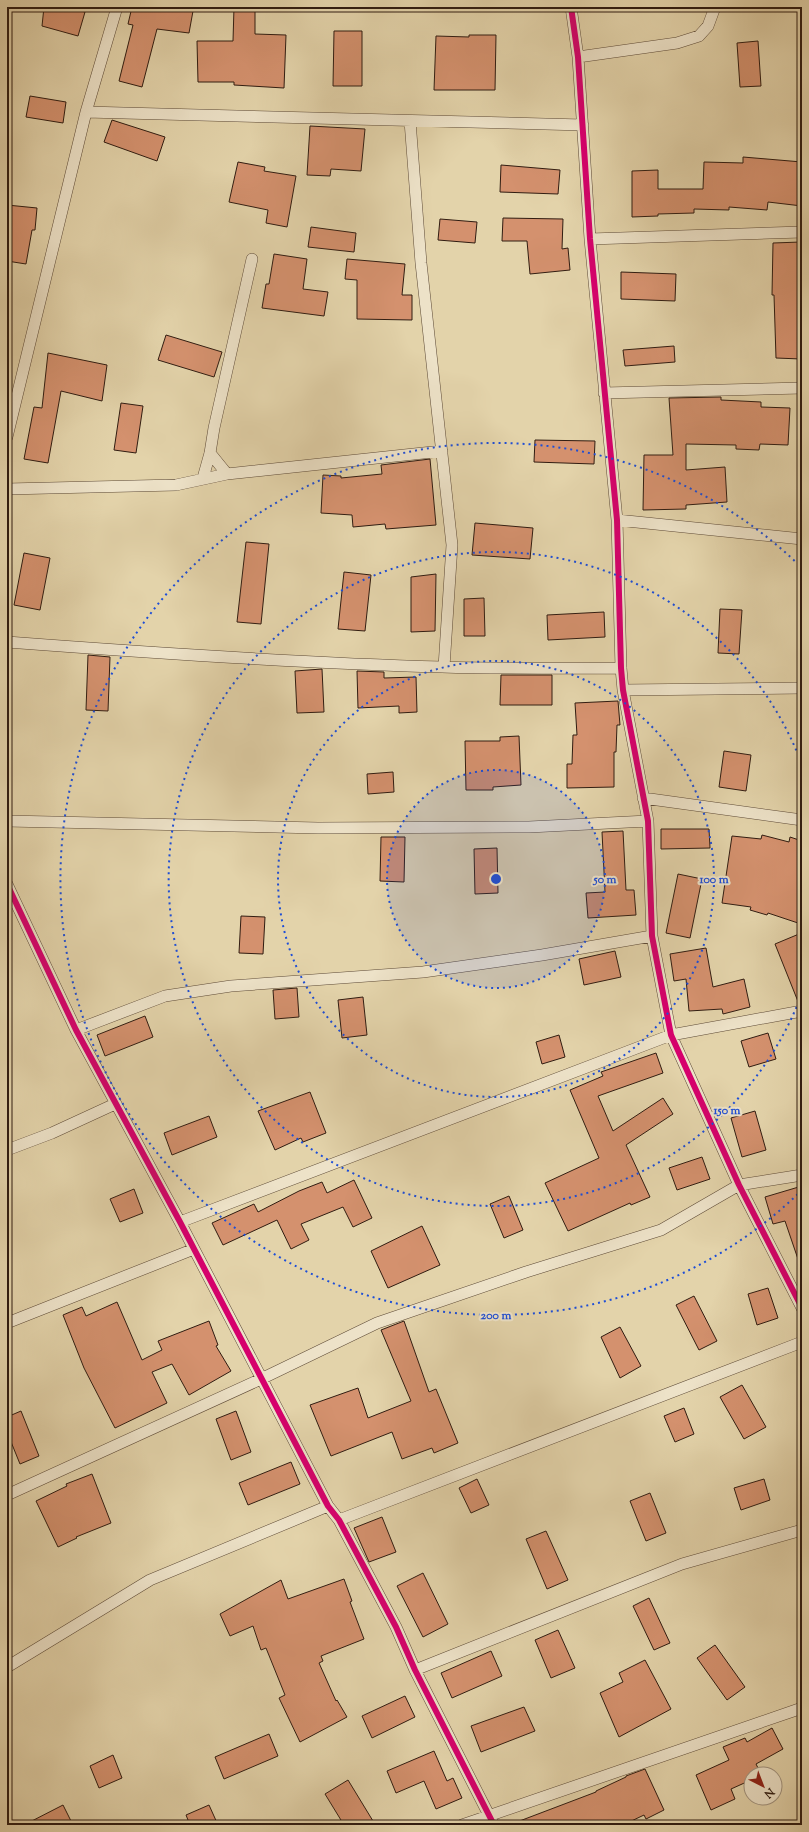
<svg xmlns="http://www.w3.org/2000/svg" width="809" height="1832" font-family="'Sorts Mill Goudy',serif">
	<style>
		.building { fill: #d4916e; stroke: #301c11 }
		.lines { fill: none; stroke-linecap: round; stroke-linejoin: round }
		.minor-casing { stroke: #5d4a37; stroke-width: 12 }
		.minor { stroke: #ede2c8; stroke-width: 11 }
		.cycleway-casing { stroke: #ede2c8; stroke-width: 8 }
		.cycleway { stroke: #d6006c; stroke-width: 6 }
		.ring { fill: none; stroke: #1d4ed8; stroke-width: 2; stroke-dasharray: 2 4 }
		.centre { fill: #1d4ed8; stroke: #ede2c8; stroke-width: 2 }
		.ring-label { font-size: 12px; text-anchor: middle; font-weight: bold; fill: #1d4ed8; stroke: #ede2c8; stroke-width: 4; stroke-linejoin: round; paint-order: stroke }
	</style>
	<rect width="100%" height="100%" fill="#e3d3aa"/>
	<filter id="stains"><feTurbulence type="fractalNoise" baseFrequency=".005" numOctaves="4"/><feColorMatrix values="0 0 0 0 .2 0 0 0 0 .09 0 0 0 0 .02 0 0 0 .5 -.17"/></filter>
	<radialGradient id="worn" r=".72"><stop offset=".6" stop-color="#630" stop-opacity="0"/><stop offset="1" stop-color="#630" stop-opacity=".3"/></radialGradient>
	<path class="building" d="M44,7H65L85,12L78,36L42,26Z
		M132,7H165L193,11L189,33L157,29L142,87L119,81L133,25L128,24Z
		M234,7H255V34L286,35L284,88L234,85V82H198L197,41H233Z
		M334,31H362V86H333Z
		M469,35H496L495,90H434L436,36L469,37Z
		M758,41L761,86L740,87L737,43Z
		M30,96L66,102L63,123L26,117Z
		M112,120L165,137L157,161L104,142Z
		M310,126L365,129L361,171L331,169L330,176L307,175Z
		M743,157L802,162V206L768,202L767,210L729,207V210L694,209V213L658,214V216L632,217V171L658,170V189H703L704,162L743,163Z
		M238,162L265,167L264,171L296,176L287,227L266,223L268,210L229,202Z
		M501,165L560,170L558,194L500,192Z
		M7,205L37,208L35,230H32L26,264L7,261Z
		M503,218L563,219L562,249L568,248L570,270L530,274L527,241H502Z
		M440,219L477,222L475,243L438,240Z
		M311,227L356,233L354,252L308,247Z
		M801,242L799,313H802L801,359L776,358L774,295H772L773,243Z
		M274,254L307,259L303,289L328,292L324,316L262,308L266,284H269Z
		M347,259L405,264L402,295H412V320L357,319V280L345,279Z
		M621,272L676,274L675,301L621,299Z
		M166,335L222,352L214,377L158,360Z
		M674,346L675,362L625,366L623,350Z
		M48,353L107,365L102,401L61,391L48,463L24,459L34,407L42,408Z
		M721,397V400L761,402V407L790,408L788,445L760,444L759,450L736,449V445L686,444V470L725,467L727,502L686,505V509L643,510L644,455H673L669,398Z
		M121,403L143,406L136,453L114,450Z
		M535,440L595,441L594,464L534,462Z
		M430,459L436,525L386,529L385,524L353,527L352,515L321,513L323,475L341,476V478L382,474L381,465Z
		M475,523L533,528L530,559L472,555Z
		M246,542L269,544L261,624L237,622Z
		M24,553L50,558L40,610L14,605Z
		M344,572L371,575L365,631L338,629Z
		M436,574L435,631L411,632V577Z
		M484,598L485,636H464V599Z
		M720,609L742,610L739,654L718,653Z
		M604,612L605,637L548,640L547,615Z
		M88,655L110,657L108,711L86,710Z
		M322,669L324,712L297,713L295,671Z
		M357,671L384,672V678L416,677L417,712L399,713V706L358,708Z
		M501,675H552V705H500Z
		M618,701L620,725H617L616,752H614V787L567,788V764H572L573,735H577L575,703Z
		M519,736L521,785L493,787V790H466L465,741H500V737Z
		M724,751L751,755L746,791L719,787Z
		M393,772L394,792L368,794L367,774Z
		M661,829H709L710,848L661,849Z
		M623,831L626,890H634L636,915L588,918L586,893L605,892L602,832Z
		M762,835L789,842L790,837L802,841V913L798,923L768,913L767,915L750,910L751,907L722,903L732,836L761,839Z
		M381,837H405L404,882L380,881Z
		M497,848L498,893L475,894L474,849Z
		M678,874L702,879L690,938L666,933Z
		M241,916L265,917L263,954L239,953Z
		M799,934L802,942V1004H799L775,944Z
		M706,948L713,987L744,979L750,1007L723,1014L722,1009L689,1011L686,979L674,981L670,954Z
		M615,951L621,977L584,985L579,959Z
		M297,988L299,1017L275,1019L273,990Z
		M363,997L367,1035L342,1038L338,1000Z
		M145,1016L153,1037L105,1056L97,1035Z
		M768,1033L776,1059L749,1067L741,1041Z
		M559,1035L565,1057L542,1064L536,1042Z
		M656,1053L663,1073L598,1096L613,1131L663,1098L673,1114L626,1145L650,1197L631,1205L630,1203L568,1231L545,1183L599,1158L570,1090L603,1076L601,1072Z
		M310,1092L326,1133L303,1142L301,1138L275,1150L258,1111Z
		M755,1111L766,1150L742,1157L731,1118Z
		M209,1116L217,1137L172,1155L164,1133Z
		M702,1157L710,1179L677,1190L669,1168Z
		M354,1180L372,1218L353,1227L343,1207L301,1224L309,1240L291,1249L277,1220L223,1245L212,1223L254,1204L258,1212L299,1191L322,1182L327,1193Z
		M802,1186V1264L800,1265L785,1221L773,1224L765,1197Z
		M134,1189L143,1213L120,1222L110,1199Z
		M509,1196L523,1230L504,1238L490,1204Z
		M422,1226L440,1265L388,1288L371,1251Z
		M768,1288L778,1318L757,1325L748,1294Z
		M694,1296L717,1341L699,1350L676,1305Z
		M117,1302L142,1360L162,1350L158,1341L209,1321L218,1345L216,1346L231,1371L189,1395L172,1364L152,1372L167,1403L115,1428L84,1368L63,1315L82,1307L86,1316Z
		M404,1321L429,1392L436,1389L458,1443L434,1453L432,1448L402,1459L392,1432L331,1456L310,1405L358,1388L368,1418L411,1401L381,1330Z
		M620,1327L641,1366L620,1378L601,1337Z
		M742,1385L766,1427L744,1439L720,1397Z
		M684,1408L694,1434L675,1442L664,1416Z
		M21,1411L39,1456L20,1464L7,1432V1417Z
		M236,1411L251,1452L231,1460L216,1419Z
		M291,1462L300,1484L248,1505L239,1483Z
		M92,1474L111,1523L76,1537L77,1538L58,1547L36,1501L67,1486L66,1484Z
		M477,1479L489,1505L471,1513L459,1488Z
		M764,1479L770,1500L741,1510L734,1488Z
		M650,1493L666,1533L646,1541L630,1501Z
		M382,1517L396,1552L369,1562L354,1528Z
		M546,1531L568,1580L547,1589L526,1539Z
		M423,1573L448,1624L423,1637L397,1586Z
		M344,1579L352,1601L350,1602L364,1639L321,1656L323,1661L319,1663L336,1701L337,1700L347,1717L300,1742L279,1698L285,1695L266,1648L261,1650L253,1626L230,1636L220,1614L281,1580L288,1599Z
		M649,1598L670,1643L654,1650L633,1606Z
		M558,1630L575,1668L551,1678L535,1640Z
		M715,1645L745,1687L727,1700L697,1658Z
		M491,1651L502,1676L452,1698L441,1673Z
		M645,1660L671,1709L619,1737L600,1693L623,1682L619,1673Z
		M405,1696L415,1717L372,1738L362,1716Z
		M524,1707L535,1731L481,1752L471,1726Z
		M772,1728L783,1749L756,1764L761,1774H751V1780L731,1789L735,1799L711,1810L696,1775L729,1760L723,1747L745,1738L747,1742Z
		M269,1734L278,1756L224,1779L215,1757Z
		M434,1751L447,1781L453,1778L462,1798L436,1809L424,1781L396,1793L387,1771Z
		M113,1755L122,1778L99,1788L90,1766Z
		M645,1769L664,1810L646,1819L644,1815L623,1825H509L596,1792V1791L626,1777V1776Z
		M348,1780L373,1821L366,1825H344L325,1794Z
		M63,1805L71,1821L63,1825H24Z
		M209,1805L218,1825H190L186,1815Z"/>
	<g class="lines">
		<g class="minor-casing">
			<path id="minor" d="M571,7L578,57L590,239L617,520L621,668L623,690L648,821L652,936L671,1035L739,1185L802,1308
				M578,57L677,43L699,36L708,26L715,7
				M86,112L583,125
				M410,121L421,263L452,545L444,667
				M590,239L802,232
				M604,393L802,388
				M7,437L86,112L117,7
				M210,453L227,474
				M203,478L210,453L214,428L252,259
				M7,489L176,485L227,474L442,451
				M617,520L802,539
				M7,642C152,653 297,663 442,667C502,669 561,668 621,668
				M623,690L802,688
				M643,798L802,820
				M7,821L318,828L529,827L648,821
				M7,884L76,1030L180,1222L328,1506L339,1520L396,1627L415,1670L494,1825
				M76,1030L165,996L231,986L423,972L542,955L652,936
				M7,1150L52,1133L115,1104
				M180,1222L671,1035L802,1011
				M7,1323L194,1249
				M7,1495L261,1379L377,1323L526,1272L661,1230L739,1185L802,1175
				M339,1520L802,1342
				M7,1667L150,1580L328,1506
				M415,1670L682,1564L802,1530
				M462,1825L802,1708"/>
		</g>
		<use href="#minor" class="minor"/>
		<g class="cycleway-casing">
			<path id="cycleway" d="M571,7L578,57L590,239L617,520L621,668L623,690L648,821L652,936L671,1035L739,1185L802,1308
				M7,884L76,1030L180,1222L328,1506L339,1520L396,1627L415,1670L494,1825"/>
		</g>
		<use href="#cycleway" class="cycleway"/>
	</g>
	<circle cx="496" cy="879" r="109" fill="#1d4ed8" fill-opacity=".12"/>
	<g class="ring">
		<circle cx="496" cy="879" r="109"/>
		<circle cx="496" cy="879" r="218"/>
		<path d="M801 996A327 327 0 1 1 801 762"/>
		<path d="M802 1190A436 436 0 1 1 802 568"/>
	</g>
	<circle cx="496" cy="879" r="6" class="centre"/>
	<g class="ring-label">
		<text x="605" y="883">50 m</text>
		<text x="714" y="883">100 m</text>
		<text x="727" y="1114">150 m</text>
		<text x="496" y="1319">200 m</text>
	</g>
	<rect width="809" height="1832" fill="none" stroke="#e3d3aa" stroke-width="24"/>
	<rect x="8" y="8" width="793" height="1816" fill="none" stroke="#301c11" stroke-width="2"/>
	<rect x="12" y="12" width="785" height="1808" fill="none" stroke="#301c11"/>
	<g transform="translate(763 1786) rotate(138)"><circle r="19" fill="#ede2c8" stroke="#a1937f"/>
	<path d="M0-3L7 15L0 10L-7 15Z" fill="#8f2418"/>
	<text y="-6" font-size="11" font-weight="bold" text-anchor="middle" fill="#301c11">N</text>
	</g>
	<rect width="100%" height="100%" filter="url(#stains)"/>
	<rect width="100%" height="100%" fill="url(#worn)"/>
</svg>
